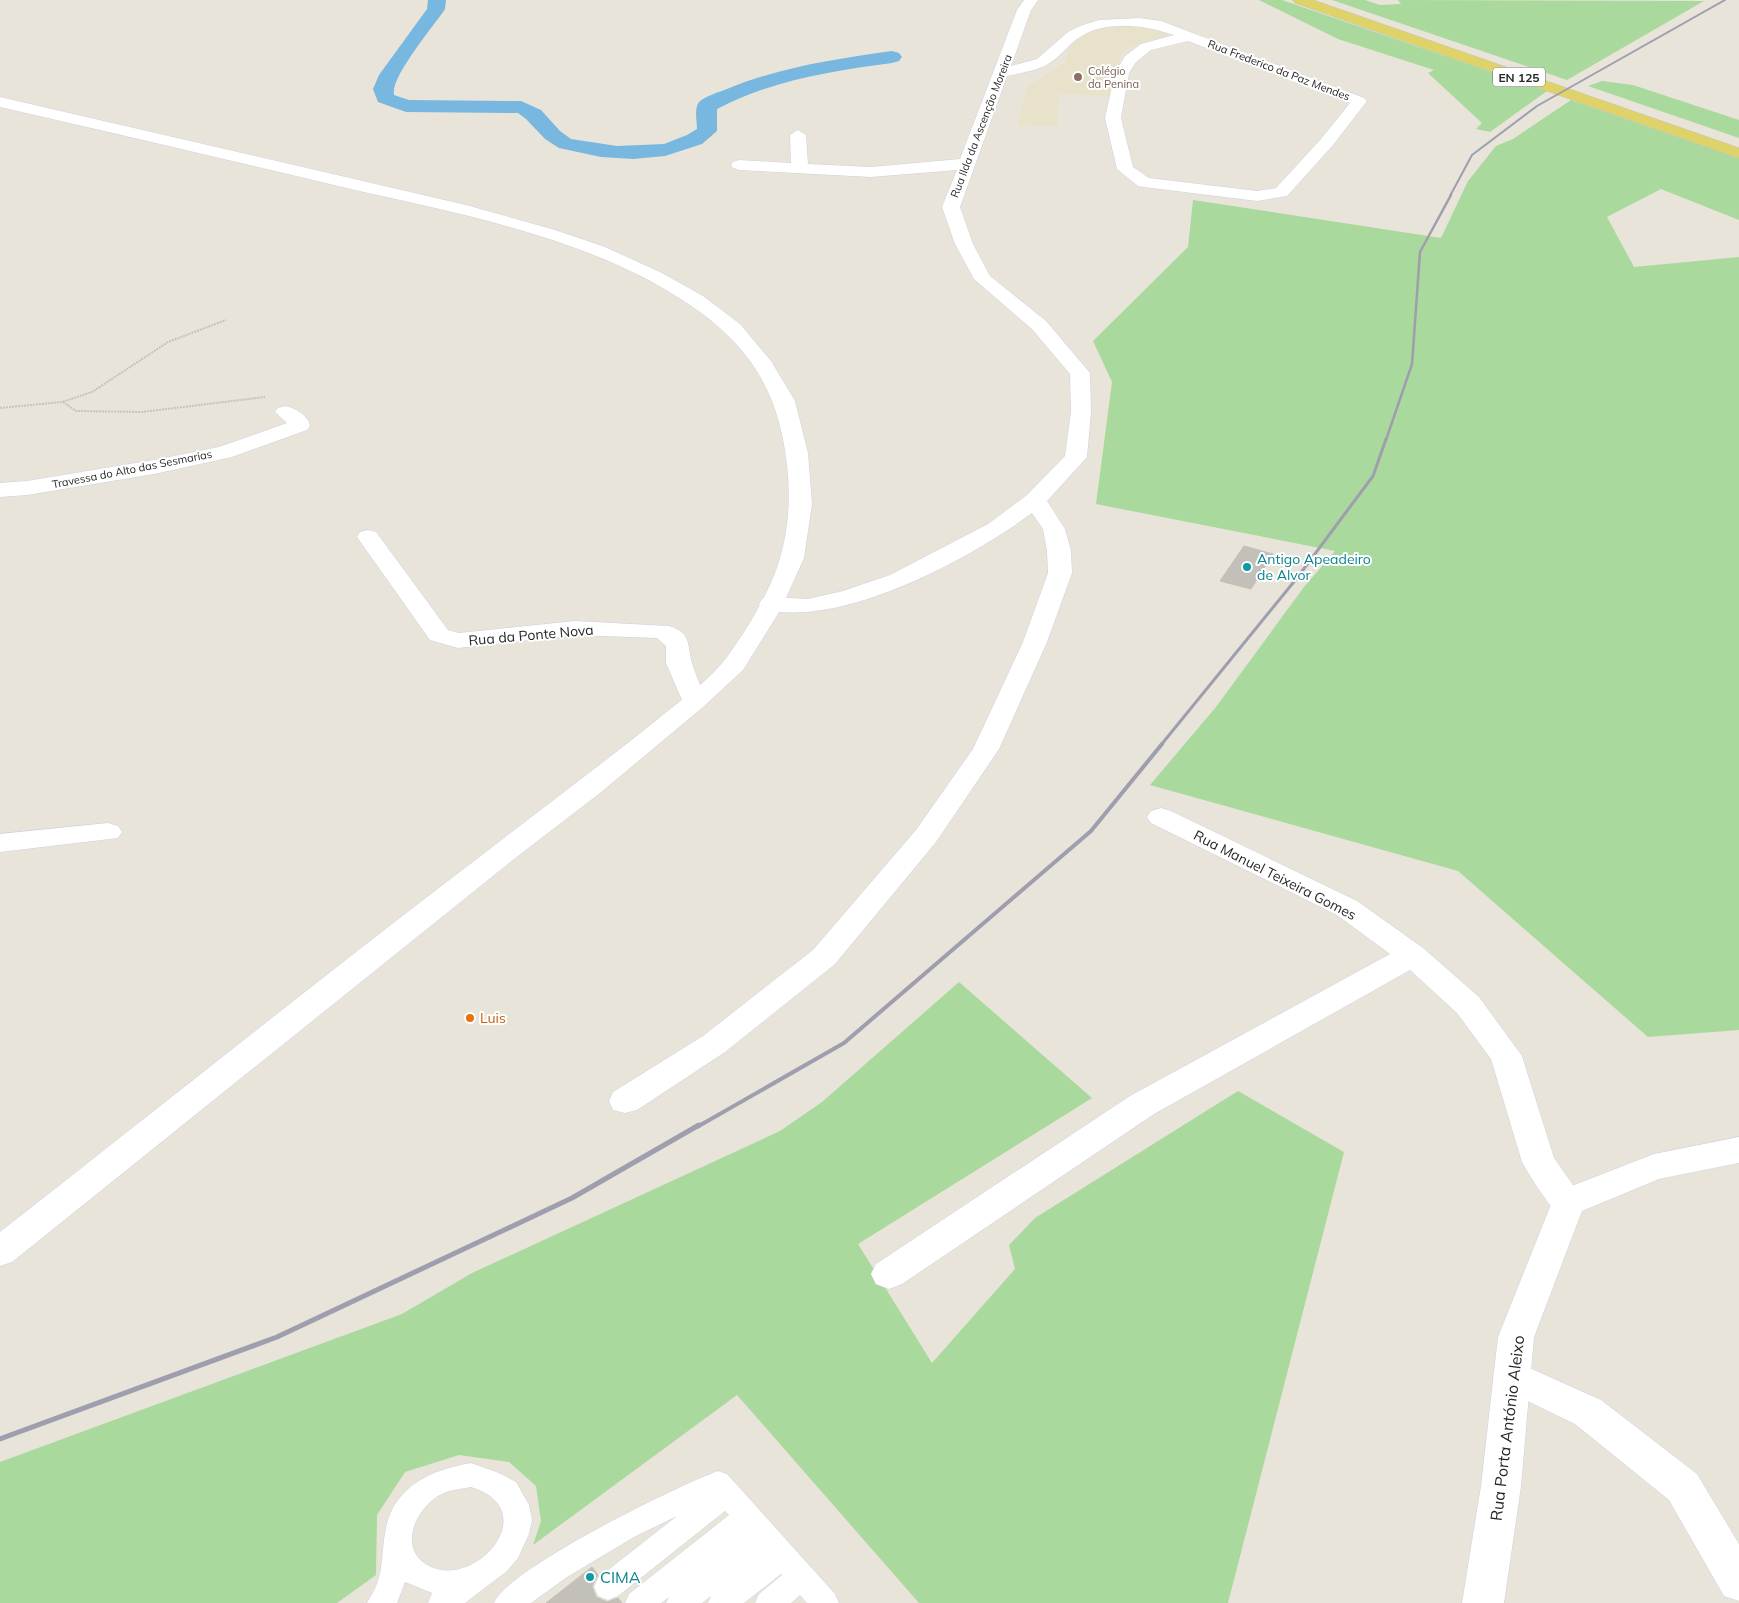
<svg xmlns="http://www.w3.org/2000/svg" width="1739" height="1603" font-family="Mulish,sans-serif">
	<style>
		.education { fill: #e8e2cb }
		.green { fill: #a9d99c }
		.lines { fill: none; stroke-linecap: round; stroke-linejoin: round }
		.canal { fill: #78b7df; fill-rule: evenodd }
		.building { fill: #c3c0ba; stroke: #c3bfb4 }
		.service-casing { stroke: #cfd0de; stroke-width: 1 }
		.minor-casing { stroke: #cfd0de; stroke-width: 1 }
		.tertiary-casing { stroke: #cfd0de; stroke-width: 1 }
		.secondary-casing { stroke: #cfd0de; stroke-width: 1 }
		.primary-casing { stroke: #c3c3c3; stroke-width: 1 }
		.path { stroke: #c3c3c3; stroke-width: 2; stroke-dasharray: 2 1; stroke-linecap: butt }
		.service { fill: #fff; fill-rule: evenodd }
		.minor { fill: #fff; fill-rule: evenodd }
		.tertiary { fill: #fff; fill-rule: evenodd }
		.secondary { fill: #fff; fill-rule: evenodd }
		.primary { fill: #dfd268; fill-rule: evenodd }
		.rail-far4 { stroke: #9e9eaf; stroke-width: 2 }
		.rail-far3 { stroke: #9e9eaf; stroke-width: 2.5 }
		.rail-far2 { stroke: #9e9eaf; stroke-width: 3 }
		.rail-far1 { stroke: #9e9eaf; stroke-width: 4 }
		.rail { stroke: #9e9eaf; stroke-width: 5 }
		.education-dot { fill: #8d6e63; stroke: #fff; stroke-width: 2 }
		.culture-dot { fill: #0f9aa8; stroke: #fff; stroke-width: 2 }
		.food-dot { fill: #e8710a; stroke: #fff; stroke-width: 2 }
		.labels { text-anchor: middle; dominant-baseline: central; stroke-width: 4; stroke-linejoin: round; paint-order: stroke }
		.far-street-label { font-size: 11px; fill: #272727; stroke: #fff }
		.far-education-label { font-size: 11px; fill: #785e54; stroke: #fff; text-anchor: start }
		.shield { fill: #fff; stroke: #686868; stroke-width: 1 }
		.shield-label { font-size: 12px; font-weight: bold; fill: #272727 }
		.culture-label { font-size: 14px; fill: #0d838f; stroke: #fff; text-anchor: start }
		.street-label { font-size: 14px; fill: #272727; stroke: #fff }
		.food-label { font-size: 14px; fill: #c56008; stroke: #fff; text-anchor: start }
		.near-street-label { font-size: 16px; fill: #272727; stroke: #fff }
		.near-culture-label { font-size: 16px; fill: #0d838f; stroke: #fff; text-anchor: start }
	</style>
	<rect width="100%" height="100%" fill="#e8e4da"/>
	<path class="education" d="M1129,26L1167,32L1170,37L1135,45L1125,50L1120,56L1111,96L1059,94L1057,113L1058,126L1017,125L1028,86L1065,63L1070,46L1086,33L1095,29Z"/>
	<path class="green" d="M1259,0H1282L1547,91L1490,132L1476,129L1482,123L1428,73L1434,70L1338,39Z
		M1332,0H1365L1380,5L1401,4L1398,0L1704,1L1567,80Z
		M1602,81L1633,85L1739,120V138L1588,86Z
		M1571,100L1739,158V220L1661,189L1607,217L1634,267L1739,257V1030L1648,1037L1458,871L1150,785L1216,707L1304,587L1335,551L1096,504L1112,382L1093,341L1188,247L1193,200L1441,238L1468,181L1496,146L1513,139Z
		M959,982L1092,1098L858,1244L932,1363L1015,1269L1009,1245L1035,1218L1238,1091L1344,1152L1228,1603H919L737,1395L533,1545L541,1521L536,1486L509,1462L459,1455L405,1472L377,1515L376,1575L337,1603H0V1462L402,1314L472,1273L780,1131L822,1102Z"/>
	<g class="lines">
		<path class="canal" d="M428,0H446L445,9C434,26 390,77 394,95L409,100L521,101L541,110L560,131L571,139L617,146L664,144L687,135L697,129C697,122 694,108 699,102C706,96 719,92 727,89C780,67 836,59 892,51L899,53L902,57L899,61L892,63C832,71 772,80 717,109V131L702,144L665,156L633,159L601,157L559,148L545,139L526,119L518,113L406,112L378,102L373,89L379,75L427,9Z"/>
	</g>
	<path class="building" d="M1244,546L1273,554L1251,589L1220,581Z
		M592,1567L598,1575L592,1586L596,1597L607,1602L618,1598L622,1603H546Z"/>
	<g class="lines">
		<g class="service-casing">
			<path id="service" d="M471,1463L499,1473L516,1482L529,1505L532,1520L529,1534L518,1558L507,1571L465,1603H428L432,1593L405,1582L397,1603H367C370,1597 374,1592 376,1586C383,1571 382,1549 385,1533C392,1487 430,1470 471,1463ZM471,1487C545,1510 476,1590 429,1566C398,1550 414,1511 438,1496C448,1490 460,1489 471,1487Z
				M718,1471L727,1474L835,1594L839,1603H807L800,1595L791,1603H755L759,1594L782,1575L781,1574L744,1603H708L711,1596L702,1603H666L669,1597L661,1603H625L629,1594L729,1515L725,1511L618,1596L608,1600L598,1596L594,1587L598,1578L677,1516L634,1537L567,1577L531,1603H494C509,1568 677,1486 718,1471Z"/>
		</g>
		<g class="minor-casing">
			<path id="minor" d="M1024,0H1038L1031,10L1011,66L1037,59L1068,32L1080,26L1099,20L1139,18L1161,21L1364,98L1367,101L1333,145L1287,196L1257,201L1144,187L1138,186L1117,169L1105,118L1115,73L1125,56L1141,44L1174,35C1145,25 1104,19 1077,39C1067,46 1059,58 1048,64C1037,71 1019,73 1007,76L960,207L973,244L990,276L1046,321L1090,373L1091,412L1087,457L1047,501L1065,529L1071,551L1072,573L1047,642L999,749L936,842L835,964L725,1052L637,1110L625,1113L613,1110L609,1101L613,1092L703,1036L813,950L916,830L973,749L1023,642L1048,573L1047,551L1043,529L1032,513C970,559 841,629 762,609L759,604L762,599L771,597L808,599L843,591L890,575L988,524L1027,495L1065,456L1071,412L1070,374L1032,329L974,279L955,244L942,207L957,170L871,177L739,170L733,168L731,165L733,162L739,160L791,163L790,135L798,130L806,135L808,164L871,167L960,159L1017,10ZM1188,41L1350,103L1321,139L1276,188L1257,191L1149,178L1133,167L1121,118L1129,73L1136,62L1151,50Z
				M285,406C295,408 309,416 310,426L307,430L232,457L154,474L27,495L0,497V483L27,481L154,460L219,447L287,423L275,412L278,408Z
				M368,530L376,532L448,630L459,633L575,621L669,626C694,634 686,647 693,666C697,678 702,690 707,702L703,707L694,710L685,707L666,663V646L657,638L575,635L458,648L430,640L357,537L360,532Z
				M1161,808L1171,811L1357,901L1423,948L1479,997L1522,1056L1554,1158L1585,1202L1580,1212C1572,1214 1565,1217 1557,1212C1549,1207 1527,1171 1522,1162L1491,1059L1457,1013L1410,970L1154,1114L902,1284L889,1289L876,1284L871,1274L876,1264L1130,1096L1390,954L1337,915L1151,823L1147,817L1151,811Z
				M108,823L118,826L122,832L118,838L0,852V834Z
				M1512,1360L1601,1400L1697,1474L1739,1544V1601L1724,1596L1669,1500L1575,1424L1499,1387L1493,1376L1499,1365Z"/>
		</g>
		<g class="tertiary-casing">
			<path id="tertiary" d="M1739,1137V1163L1659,1179L1582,1211L1534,1337L1521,1486L1504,1603H1462L1481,1486L1498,1337L1556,1192L1654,1154Z"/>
		</g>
		<g class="secondary-casing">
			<path id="secondary" d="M0,97L466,205L555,230L605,247L662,273L703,296L740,324L771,361L795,401L808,453L812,504L804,558L781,609L743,670L703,707L600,793L514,859L12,1262L0,1266V1232C165,1103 328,972 495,845C550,803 604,762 658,719C681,700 709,681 727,657C747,630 771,590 780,558C788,532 790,503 788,476C782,399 755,349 690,305C591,238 465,215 351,189C234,161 117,134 0,107Z"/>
		</g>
		<g class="primary-casing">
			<path id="primary" d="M1293,0H1313L1739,148V158L1295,3Z"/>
		</g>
		<path class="path" d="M63,402L76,411L142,412L265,397
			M0,408L62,402L92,392L168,342L226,320"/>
		<use href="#service" class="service"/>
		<use href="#minor" class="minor"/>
		<use href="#tertiary" class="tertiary"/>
		<use href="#secondary" class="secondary"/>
		<use href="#primary" class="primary"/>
		<path class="rail-far4" d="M1450,196L1472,155L1537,106L1725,0"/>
		<path class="rail-far3" d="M1386,440L1412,364L1420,252L1451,195"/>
		<path class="rail-far2" d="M1161,745L1297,578L1373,476L1386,439"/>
		<path class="rail-far1" d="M697,1127L844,1043L1091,831L1162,744"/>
		<path class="rail" d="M0,1439L277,1337L572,1198L699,1125"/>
	</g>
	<circle class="education-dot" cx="1078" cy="77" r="5"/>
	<g class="culture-dot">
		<circle cx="1247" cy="567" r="5"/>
		<circle cx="590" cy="1577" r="5"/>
	</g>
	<circle class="food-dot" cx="470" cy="1018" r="5"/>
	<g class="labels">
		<g class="far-street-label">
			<text transform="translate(1279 70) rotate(21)">Rua Frederico da Paz Mendes</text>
			<text transform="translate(981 126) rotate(-69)">Rua Ilda da Ascenção Moreira</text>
			<text transform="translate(132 469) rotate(-11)">Travessa do Alto das Sesmarias</text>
		</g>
		<g class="far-education-label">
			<text x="1088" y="71">Colégio<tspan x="1088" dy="13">da Penina</tspan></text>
		</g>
		<rect class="shield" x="1493" y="67.5" width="52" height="19" rx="4"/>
		<g class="shield-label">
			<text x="1519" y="77">EN 125</text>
		</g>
		<g class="culture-label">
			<text x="1257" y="559">Antigo Apeadeiro<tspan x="1257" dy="16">de Alvor</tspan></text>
		</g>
		<g class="street-label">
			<text transform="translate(531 635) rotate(-5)">Rua da Ponte Nova</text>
			<text transform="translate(1275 875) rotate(27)">Rua Manuel Teixeira Gomes</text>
		</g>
		<g class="food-label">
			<text x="480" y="1018">Luis</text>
		</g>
		<g class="near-street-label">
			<text transform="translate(1507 1428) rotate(-83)">Rua Porta António Aleixo</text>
		</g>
		<g class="near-culture-label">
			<text x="600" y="1577">CIMA</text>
		</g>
	</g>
</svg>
